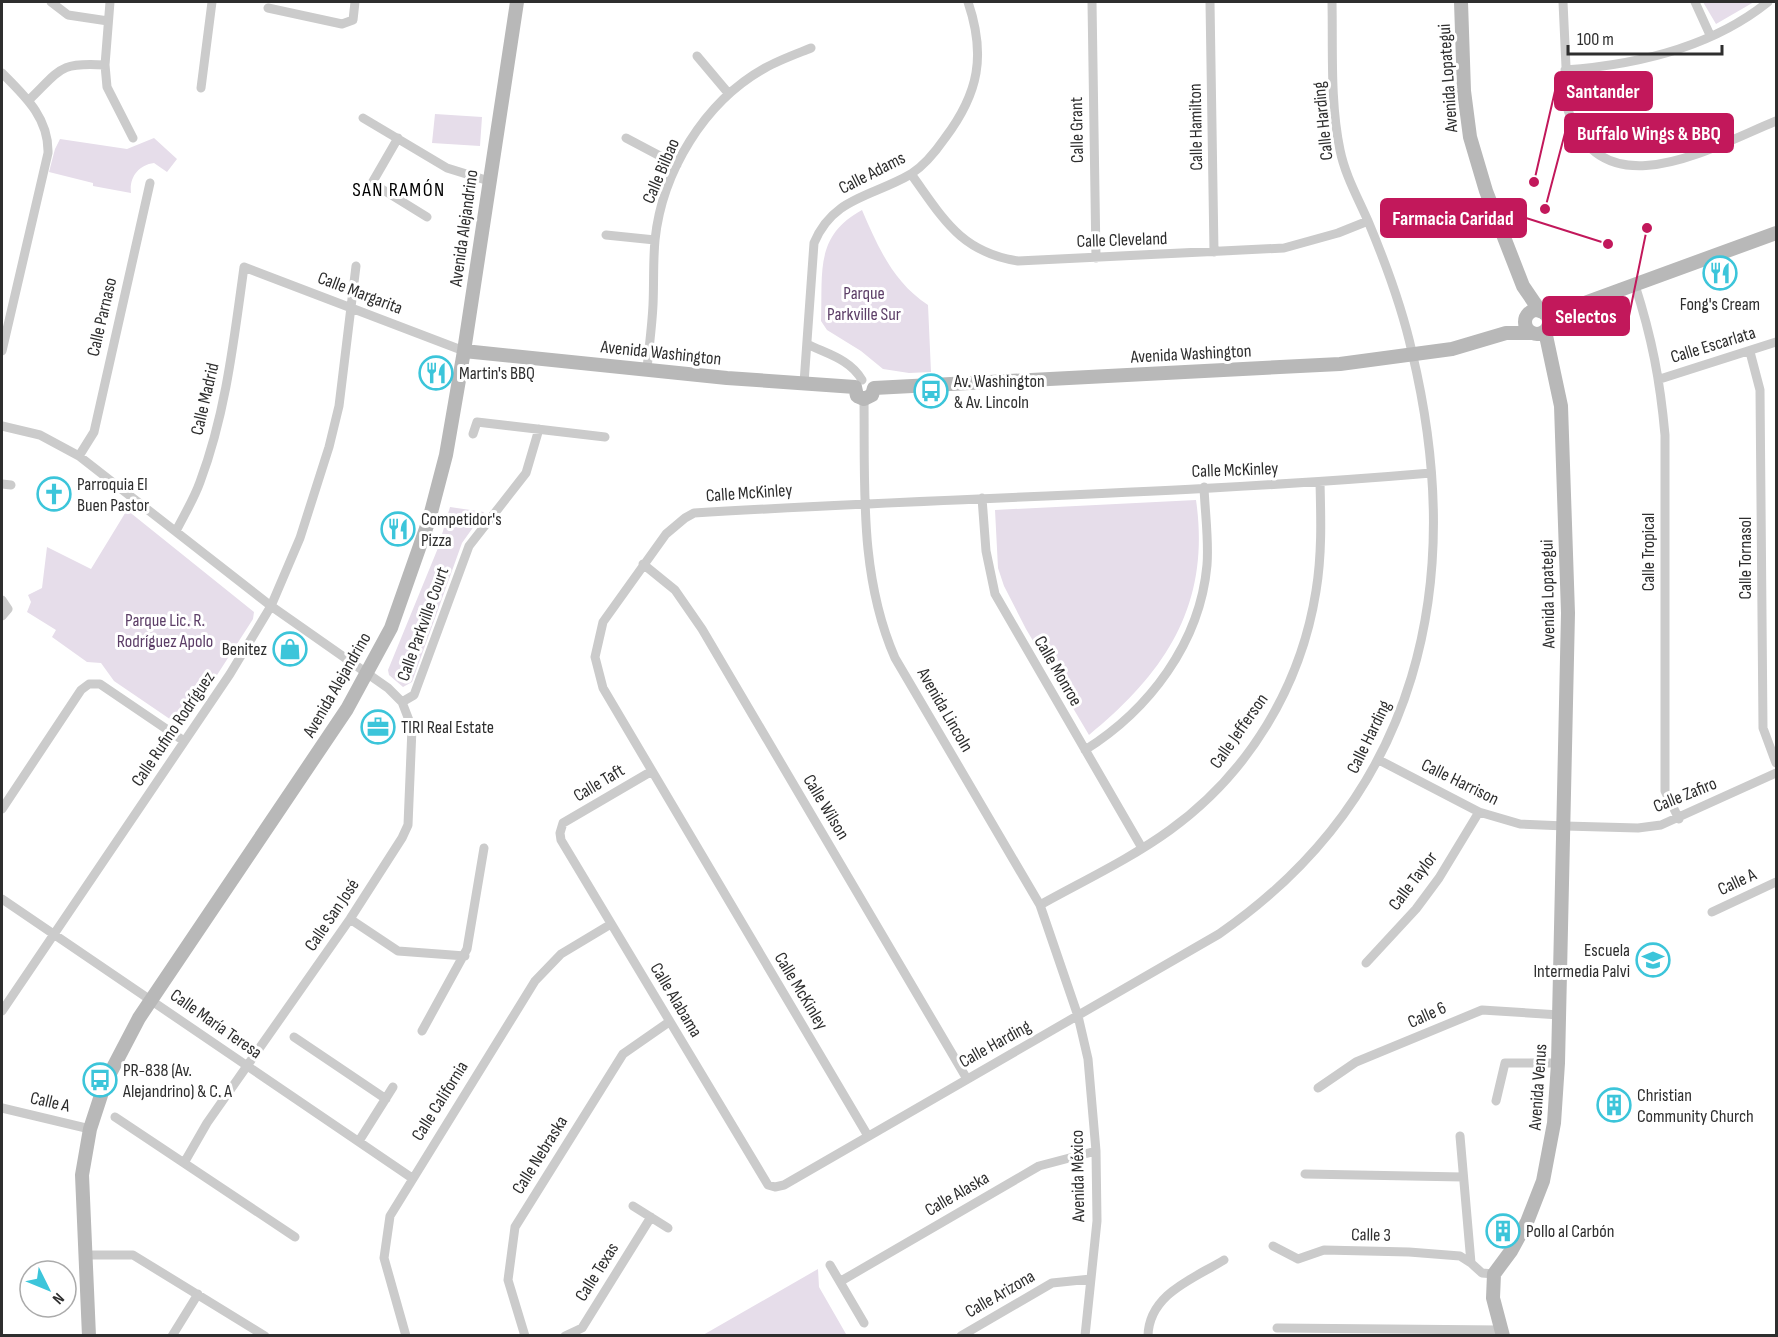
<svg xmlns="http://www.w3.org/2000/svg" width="1778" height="1337" font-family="'Sofia Sans Condensed',sans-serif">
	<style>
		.green { fill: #e6ddea }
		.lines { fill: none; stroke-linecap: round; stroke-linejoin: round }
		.street { stroke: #cbcbcb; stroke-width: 9 }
		.secondary { stroke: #b8b8b8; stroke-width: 14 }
		.labels { text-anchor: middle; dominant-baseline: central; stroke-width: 6; stroke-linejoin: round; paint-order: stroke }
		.street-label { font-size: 18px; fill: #2e2e2e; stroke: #fff }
		.park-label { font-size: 18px; fill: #5c3e67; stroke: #fff }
		.poi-label { font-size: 18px; fill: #2e2e2e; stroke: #fff; text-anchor: start }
		.neighbourhood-label { font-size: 20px; letter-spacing: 1.5px; fill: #000; stroke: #fff }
		.leader { fill: none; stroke: #c2185b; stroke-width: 2 }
		.callout-dot { fill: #c2185b; stroke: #fff; stroke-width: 2 }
		.callout { fill: #c2185b; stroke: #c2185b; stroke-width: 2 }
		.callout-label { font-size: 20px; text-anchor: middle; font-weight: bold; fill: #fff }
	</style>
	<rect width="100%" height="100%" fill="#fff"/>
	<path class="green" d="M1703,2H1754L1716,24Z
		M435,114L482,117L480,146L432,143Z
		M154,138L177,159L167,172L154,163C138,165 129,178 131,193L93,186V183L49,172L55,149L60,139L127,149Z
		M862,210C878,247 893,282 928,305L931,372L909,373L883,369L861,351L827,330L821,321C823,273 814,236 862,210Z
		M1196,500C1211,604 1166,672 1089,735L1026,629L1004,586L998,568L995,510Z
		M450,507L484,512L462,543L412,682L403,687L389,675L388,670L438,548Z
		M127,510L254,612L253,619L183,728L114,681L101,663L87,662L52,637L56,630L27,612L31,602L28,595L42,588L47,547L91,569Z
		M818,1269L819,1287L846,1334L843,1335H703Z"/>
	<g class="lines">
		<path class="street" d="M51,2L68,15L108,21
			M110,2L105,65L107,87L133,138
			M1092,2L1096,258
			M1210,2L1214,252
			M1563,2L1568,110C1602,212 1710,148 1776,121
			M1695,2L1710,35
			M268,8L342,24L353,20L355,2
			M697,56L729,94
			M1565,70C1635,65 1712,47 1768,2
			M2,73C25,96 49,118 48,153L2,351
			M201,88L212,2
			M29,100C61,69 59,62 105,65
			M363,118L447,168L489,181
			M398,138L372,183L427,217
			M626,138L677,165
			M911,174C943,218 960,252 1018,261L1284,248L1338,233L1368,221
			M606,235L655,240
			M1635,285C1652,338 1660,380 1665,435V791L1679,819
			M807,344C827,354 850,359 862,380
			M1750,352L1760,390L1763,728L1776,763
			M647,369C649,347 652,326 653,305C654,283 653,261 655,240C662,172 704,102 765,68C779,60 796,54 811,48
			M1660,379L1776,342
			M804,383L814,243C833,197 872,197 911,174C925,165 936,151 945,138C979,93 986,55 968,2
			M864,399C865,486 859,576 895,658L1040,905L1078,1016L1088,1059L1096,1151L1097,1221L1085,1336
			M2,426L40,435L79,456L271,606L388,688L402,702L412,728L408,825L402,838L350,919L207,1123L184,1163
			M473,434L477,422L605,437
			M79,456L94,432L150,183
			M2,484L11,485
			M982,498L986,551L995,594L1142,848
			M176,531C184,515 194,499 200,482C226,413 234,339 244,267L464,351
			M643,564L675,590L702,629L967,1079
			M2,600L8,609L2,616
			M402,702L414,695L469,546L526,473L539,429
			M1085,750C1149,710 1200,643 1207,565C1209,540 1205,513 1204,487
			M1379,760L1479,812L1520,824L1565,826L1638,828L1661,825L1776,773
			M652,771L563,823L560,833L561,840L768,1185L775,1187L784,1185L1219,934C1420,795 1467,582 1412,352C1402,307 1386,264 1368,221C1358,198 1345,175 1340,150C1330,102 1333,50 1332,2
			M2,809L81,690L89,684H100L184,741
			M2,899L412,1178
			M1040,905C1083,881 1130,859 1170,830C1249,773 1301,686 1316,591C1322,555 1321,519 1320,482
			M1712,912L1776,882
			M350,919L398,951L465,956
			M1366,963L1416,909L1439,878L1479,812
			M2,1011L230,674L271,606L300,538L329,447L339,406L356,266
			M422,1031L467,949L484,848
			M294,1037L386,1099
			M1318,1088L1356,1062L1482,1010L1560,1015
			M1496,1101L1505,1063H1558
			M2,1108L90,1129
			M115,1117L295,1237
			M868,1136L603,688L595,657L603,622L666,534L685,518L694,513C939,498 1186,494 1431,473
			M1460,1136L1471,1263L1482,1273L1494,1274
			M359,1141L393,1087
			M1305,1174L1463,1177
			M633,1206L668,1228
			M1273,1246L1298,1259L1324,1250L1409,1252L1460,1256L1471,1263
			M84,1255H133L265,1336
			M830,1265L864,1323
			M841,1281L1039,1166L1096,1151
			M1277,1328L1501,1330
			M172,1336L198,1294
			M406,1336L384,1258L390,1216L535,981L561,954L611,924
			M525,1336L508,1280L515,1227L623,1054L669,1022
			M565,1336L582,1328L651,1217
			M961,1336L1052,1283L1091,1279
			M1148,1336C1149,1294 1193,1279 1224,1260"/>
		<path class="secondary" d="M1461,2L1464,91L1470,137L1486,191L1523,286L1540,311
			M1525 322a12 12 0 1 1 24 0a12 12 0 1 1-24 0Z
			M1544,313L1579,305L1776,233
			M464,351L727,378L855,387
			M855,387L857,396L864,399L872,395L874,388
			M874,388L1340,364L1452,349L1506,333H1531
			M89,1336L82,1175L90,1129L105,1083L139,1018L347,709L391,628L429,520L446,455L464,351L517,2
			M1503,1336L1493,1298L1494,1274L1511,1251L1527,1222L1543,1181L1554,1123L1558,1063L1568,613L1561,406L1545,331"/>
	</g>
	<defs>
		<g id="restaurant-ring" transform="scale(1.725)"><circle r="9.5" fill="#fff" stroke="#3cc5da" stroke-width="1.5"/><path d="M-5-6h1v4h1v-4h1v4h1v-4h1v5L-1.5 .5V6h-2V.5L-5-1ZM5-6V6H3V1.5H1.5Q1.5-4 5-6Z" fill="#3cc5da"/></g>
		<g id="bus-ring" transform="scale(1.725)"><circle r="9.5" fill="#fff" stroke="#3cc5da" stroke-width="1.5"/><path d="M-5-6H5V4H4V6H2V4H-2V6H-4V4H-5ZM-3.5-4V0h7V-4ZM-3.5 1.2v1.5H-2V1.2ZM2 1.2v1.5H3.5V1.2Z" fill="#3cc5da"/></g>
		<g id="church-ring" transform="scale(1.725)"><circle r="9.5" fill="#fff" stroke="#3cc5da" stroke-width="1.5"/><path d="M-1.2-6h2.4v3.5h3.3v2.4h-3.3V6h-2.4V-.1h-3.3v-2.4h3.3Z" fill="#3cc5da"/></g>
		<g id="shop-ring" transform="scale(1.725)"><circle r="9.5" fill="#fff" stroke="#3cc5da" stroke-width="1.5"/><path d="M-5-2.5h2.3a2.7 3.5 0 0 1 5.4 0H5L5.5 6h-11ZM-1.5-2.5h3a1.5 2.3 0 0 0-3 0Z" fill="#3cc5da"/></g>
		<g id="office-ring" transform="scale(1.725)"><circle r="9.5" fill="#fff" stroke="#3cc5da" stroke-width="1.5"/><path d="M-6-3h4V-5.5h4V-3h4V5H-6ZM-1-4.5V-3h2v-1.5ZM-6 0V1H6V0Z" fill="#3cc5da"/></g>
		<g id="school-ring" transform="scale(1.725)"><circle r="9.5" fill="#fff" stroke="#3cc5da" stroke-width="1.5"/><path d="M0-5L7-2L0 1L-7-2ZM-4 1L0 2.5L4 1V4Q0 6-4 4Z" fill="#3cc5da"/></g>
		<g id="building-ring" transform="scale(1.725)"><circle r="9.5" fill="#fff" stroke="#3cc5da" stroke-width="1.5"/><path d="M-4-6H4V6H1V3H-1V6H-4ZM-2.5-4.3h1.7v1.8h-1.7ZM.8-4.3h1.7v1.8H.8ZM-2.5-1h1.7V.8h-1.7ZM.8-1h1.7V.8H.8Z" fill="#3cc5da"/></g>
	</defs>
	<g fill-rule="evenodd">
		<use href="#restaurant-ring" x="1720" y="273"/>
		<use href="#restaurant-ring" x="436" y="373"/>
		<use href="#bus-ring" x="931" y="391"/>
		<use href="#church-ring" x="54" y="494"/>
		<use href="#restaurant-ring" x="398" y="529"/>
		<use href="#shop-ring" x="290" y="649"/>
		<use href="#office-ring" x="378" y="727"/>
		<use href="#school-ring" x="1653" y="960"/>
		<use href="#bus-ring" x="100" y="1080"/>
		<use href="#building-ring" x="1614" y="1105"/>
		<use href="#building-ring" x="1503" y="1231"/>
	</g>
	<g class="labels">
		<g class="street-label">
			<text transform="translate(1448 78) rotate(-94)">Avenida Lopategui</text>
			<text transform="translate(1323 121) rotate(-96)">Calle Harding</text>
			<text transform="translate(1196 127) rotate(-91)">Calle Hamilton</text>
			<text transform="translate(1077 130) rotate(-91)">Calle Grant</text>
			<text transform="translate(661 171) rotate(-67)">Calle Bilbao</text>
			<text transform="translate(872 173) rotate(-27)">Calle Adams</text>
			<text transform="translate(464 228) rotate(-82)">Avenida Alejandrino</text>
			<text transform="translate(1122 240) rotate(-2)">Calle Cleveland</text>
			<text transform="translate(360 293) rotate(21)">Calle Margarita</text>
			<text transform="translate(102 317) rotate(-77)">Calle Parnaso</text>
			<text transform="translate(1713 345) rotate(-17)">Calle Escarlata</text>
			<text transform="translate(661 353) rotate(6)">Avenida Washington</text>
			<text transform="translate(1191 354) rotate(-3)">Avenida Washington</text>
			<text transform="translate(205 399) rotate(-77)">Calle Madrid</text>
			<text transform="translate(1235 470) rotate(-2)">Calle McKinley</text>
			<text transform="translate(749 493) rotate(-4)">Calle McKinley</text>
			<text transform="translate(1648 552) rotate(-90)">Calle Tropical</text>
			<text transform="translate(1745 558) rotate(-90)">Calle Tornasol</text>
			<text transform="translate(1548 594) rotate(-91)">Avenida Lopategui</text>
			<text transform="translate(423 624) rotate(-70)">Calle Parkville Court</text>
			<text transform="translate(1058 671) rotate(60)">Calle Monroe</text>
			<text transform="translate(337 685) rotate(-60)">Avenida Alejandrino</text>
			<text transform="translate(945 710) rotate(60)">Avenida Lincoln</text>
			<text transform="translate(173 729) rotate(-56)">Calle Rufino Rodríguez</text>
			<text transform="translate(1239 731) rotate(-55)">Calle Jefferson</text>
			<text transform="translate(1369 737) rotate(-64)">Calle Harding</text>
			<text transform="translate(1460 782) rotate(26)">Calle Harrison</text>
			<text transform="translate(599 783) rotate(-31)">Calle Taft</text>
			<text transform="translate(1685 795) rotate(-22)">Calle Zafiro</text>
			<text transform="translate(826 807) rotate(59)">Calle Wilson</text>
			<text transform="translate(1413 881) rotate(-53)">Calle Taylor</text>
			<text transform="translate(1737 882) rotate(-25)">Calle A</text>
			<text transform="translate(332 915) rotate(-56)">Calle San José</text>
			<text transform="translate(801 991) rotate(59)">Calle McKinley</text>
			<text transform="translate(676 1000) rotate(59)">Calle Alabama</text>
			<text transform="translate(1427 1015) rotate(-24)">Calle 6</text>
			<text transform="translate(216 1024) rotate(35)">Calle María Teresa</text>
			<text transform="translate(995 1044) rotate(-29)">Calle Harding</text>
			<text transform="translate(1538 1087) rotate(-86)">Avenida Venus</text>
			<text transform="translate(440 1101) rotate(-58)">Calle California</text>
			<text transform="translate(50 1102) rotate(13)">Calle A</text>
			<text transform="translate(540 1155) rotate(-58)">Calle Nebraska</text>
			<text transform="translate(1078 1176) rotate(-91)">Avenida México</text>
			<text transform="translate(957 1194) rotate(-30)">Calle Alaska</text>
			<text transform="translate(1371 1235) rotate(1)">Calle 3</text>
			<text transform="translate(597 1272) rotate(-58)">Calle Texas</text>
			<text transform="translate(1000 1294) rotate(-30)">Calle Arizona</text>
		</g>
		<g class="park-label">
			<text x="864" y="293">Parque<tspan x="864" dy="21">Parkville Sur</tspan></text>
			<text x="165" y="620">Parque Lic. R.<tspan x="165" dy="21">Rodríguez Apolo</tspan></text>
		</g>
		<g class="poi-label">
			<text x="1720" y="304" text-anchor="middle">Fong's Cream</text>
			<text x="459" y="373">Martin's BBQ</text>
			<text x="954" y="381">Av. Washington<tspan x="954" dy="21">&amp; Av. Lincoln</tspan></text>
			<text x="77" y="484">Parroquia El<tspan x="77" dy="21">Buen Pastor</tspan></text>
			<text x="421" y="519">Competidor's<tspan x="421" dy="21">Pizza</tspan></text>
			<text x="267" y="649" text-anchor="end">Benitez</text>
			<text x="401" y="727">TIRI Real Estate</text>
			<text x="1630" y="950" text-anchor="end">Escuela<tspan x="1630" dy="21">Intermedia Palvi</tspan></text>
			<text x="123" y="1070">PR-838 (Av.<tspan x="123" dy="21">Alejandrino) &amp; C. A</tspan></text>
			<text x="1637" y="1095">Christian<tspan x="1637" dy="21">Community Church</tspan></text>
			<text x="1526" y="1231">Pollo al Carbón</text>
		</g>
		<g class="neighbourhood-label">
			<text x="399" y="190">SAN RAMÓN</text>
		</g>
	</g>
	<path class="leader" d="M1534 182L1555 91M1545 209L1565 133M1608 244L1526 218M1647 228L1629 316"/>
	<g class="callout-dot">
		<circle cx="1534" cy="182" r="6"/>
		<circle cx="1545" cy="209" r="6"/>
		<circle cx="1608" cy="244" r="6"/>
		<circle cx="1647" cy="228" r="6"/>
	</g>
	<g class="callout">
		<rect x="1555" y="72" width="97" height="38" rx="6"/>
		<rect x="1565" y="114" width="168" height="38" rx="6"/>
		<rect x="1381" y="199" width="145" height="38" rx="6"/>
		<rect x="1543" y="297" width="86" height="38" rx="6"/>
	</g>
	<g class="callout-label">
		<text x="1603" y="98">Santander</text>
		<text x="1649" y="140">Buffalo Wings &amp; BBQ</text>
		<text x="1453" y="225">Farmacia Caridad</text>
		<text x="1586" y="323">Selectos</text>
	</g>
	<rect width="1778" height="1337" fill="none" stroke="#2e2e2e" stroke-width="6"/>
	<g transform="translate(48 1289) rotate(133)"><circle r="28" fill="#ffffff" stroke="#ababab" stroke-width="1.5"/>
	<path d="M0-4.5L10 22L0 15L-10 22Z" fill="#3cc5da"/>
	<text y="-9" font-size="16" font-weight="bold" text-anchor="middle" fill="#2e2e2e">N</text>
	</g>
	<path d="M1568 45v9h154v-9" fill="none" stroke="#2e2e2e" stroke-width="3"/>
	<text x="1577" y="45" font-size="18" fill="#2e2e2e" stroke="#ffffff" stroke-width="4.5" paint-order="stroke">100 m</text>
</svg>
